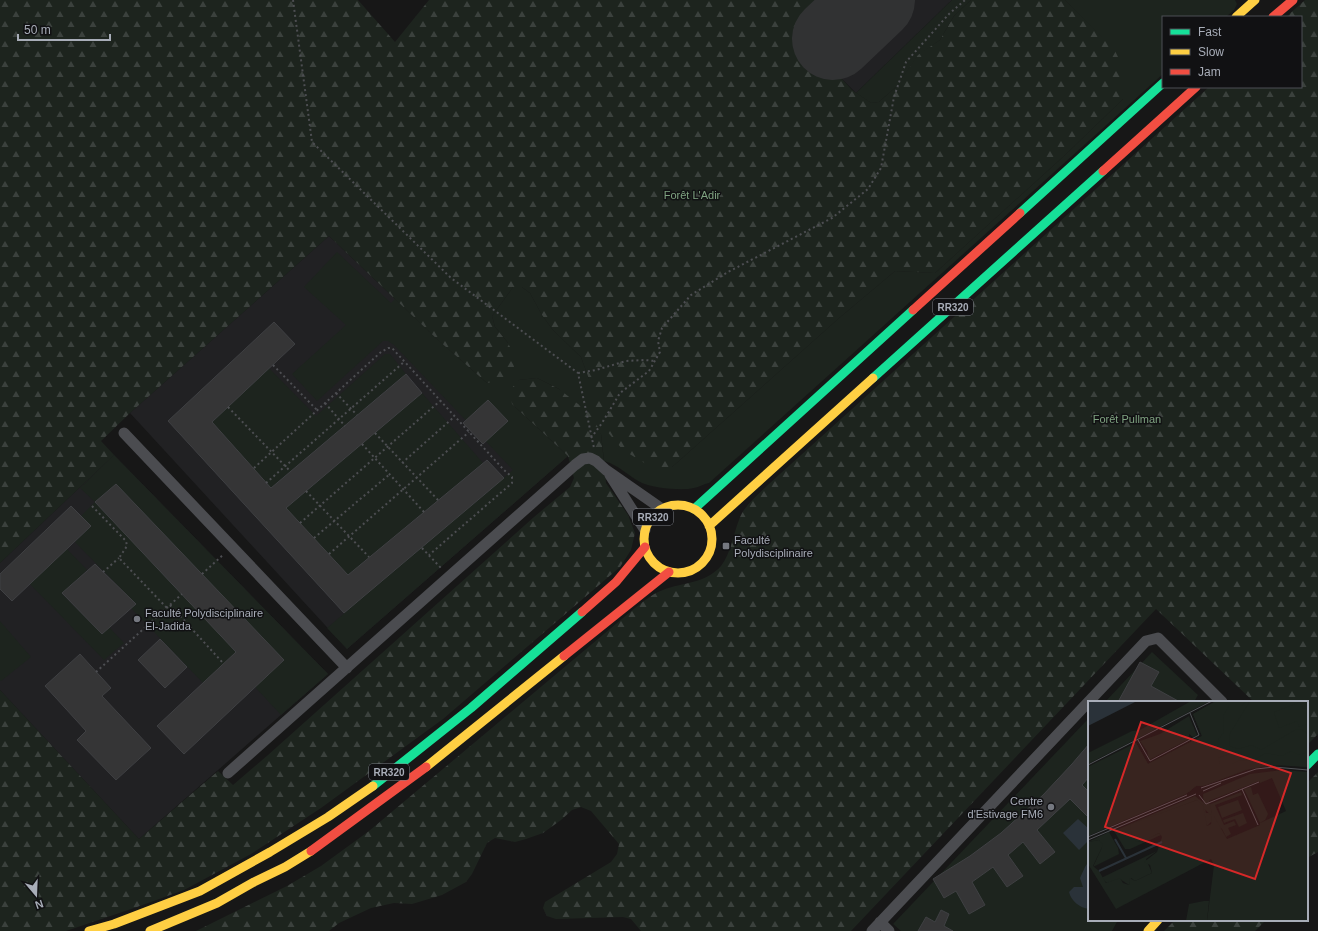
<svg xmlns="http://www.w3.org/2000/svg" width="1318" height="931" font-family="Arial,sans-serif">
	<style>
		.built { fill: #212123 }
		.green { fill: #1d241e }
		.forest { fill: url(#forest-firs) }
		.water { fill: #2a3239 }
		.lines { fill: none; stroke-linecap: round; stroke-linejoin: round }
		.runway { stroke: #313233; stroke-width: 82 }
		.building { fill: #353536; stroke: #3f4043 }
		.path { stroke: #4d4e52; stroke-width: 2; stroke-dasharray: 2 3; stroke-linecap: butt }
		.street { stroke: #4b4c50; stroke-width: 11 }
		.fast { stroke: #16e098; stroke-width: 9 }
		.slow { stroke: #ffcf43; stroke-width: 9 }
		.jam { stroke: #f24e42; stroke-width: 9 }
		.poi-dot { fill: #757880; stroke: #111113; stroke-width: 1.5 }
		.labels { text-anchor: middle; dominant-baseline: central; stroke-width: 3; stroke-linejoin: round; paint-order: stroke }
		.shield { fill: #111113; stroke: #7b7e86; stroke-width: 1 }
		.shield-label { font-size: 10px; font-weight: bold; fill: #a8adb8 }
		.park-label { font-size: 11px; fill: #7fa381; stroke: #111113 }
		.poi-label { font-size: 11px; fill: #a8adb8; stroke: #111113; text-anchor: start }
		.inset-river { fill: none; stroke: #2a3239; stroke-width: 2 }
		.inset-road { fill: none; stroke: #515357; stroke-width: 1 }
		.view { fill: #d62828; fill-opacity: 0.15; stroke: #d62828; stroke-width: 2 }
		.inset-edge { fill: none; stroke: #a8adb8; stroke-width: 2 }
	</style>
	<defs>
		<pattern id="forest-firs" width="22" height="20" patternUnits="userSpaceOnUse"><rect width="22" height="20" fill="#1d241e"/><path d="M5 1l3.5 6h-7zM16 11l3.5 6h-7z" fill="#3b413d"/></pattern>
	</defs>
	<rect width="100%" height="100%" fill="#171717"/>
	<path class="built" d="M841,0H952L856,93L840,77L834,54L832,18Z
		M329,236L438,340L568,456L347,649L130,413Z
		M114,455L328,674L139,839L0,690V563Z"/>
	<path class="green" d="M952,0H971L954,16L940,40L918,56L896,87L879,102L871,103L856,93Z
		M1065,0H1235L1237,4L1234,10L1226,17H1163V74L709,483C704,484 699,487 694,488C682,491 653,488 642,483C628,476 619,465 604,461L601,434L559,389L537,378L519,380L512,404L568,456L347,649L327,628L513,470L394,345L388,341H383L317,401L292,374L346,325L304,287L337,252L391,303L395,299L438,340L487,383L508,343L495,327L492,316L513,287H522L530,293L542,315L553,330L581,357L589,379L672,467L839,318L895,271L935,273L1066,154L1123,99L1114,50Z
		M385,354H390L406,374L271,488L212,422L269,368L316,416Z
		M422,393L483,463L348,575L286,508Z
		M114,455L328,674L281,715L255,687L236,652L203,683L131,608L136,604L75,542L91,526L81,516L95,502L80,488Z
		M67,549L87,570L62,594L102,634L109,627L124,643L104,660L30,584Z
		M0,621L31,657L1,681L0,680Z
		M1152,652L1198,695L1194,702H1105Z
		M1089,718V920H1118L1112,931H901L893,924Z"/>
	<path class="forest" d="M0,0H358L395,42L429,0H841L832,18L834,54L840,77L852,90L871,103L879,102L896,87L918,55L940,40L954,16L971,0H1065L1114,49L1123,67V99L1066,154L935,273L895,271L839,318L672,467H651L623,450L605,429L594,404L589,379L581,357L553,330L542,315L530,293L522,287H513L492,316L495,327L508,343L513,353L514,368L511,378L487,383L438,340L329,236L130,413L101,441L114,455L0,563Z
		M1305,0H1318V734L1307,745V702H1254L1156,609L851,931H641L631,919L623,917L556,919L547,916L543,908L545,902L611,862L617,854L619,844L591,811L581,807L572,810L561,820L543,833L526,839L515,842L495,838L487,843L472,874L466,882L442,895L412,904L394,903L371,908L339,923L329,931H196L287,886L321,866L369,831L635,608C643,602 653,593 663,590C683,582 705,584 721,566C731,553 733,535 739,520C744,505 759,494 770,483L1209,87H1301V17H1286Z
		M537,378L559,389L592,415L601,434L606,483L628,515L635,533L631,550L620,567L443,719L321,808L251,854L184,890L137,907L66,931H0V690L139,839L218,771L233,785L268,755L534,517L570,487L574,478L568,456L512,404L510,390L519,380Z
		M1318,772V852L1307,858V783Z
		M1175,920H1266L1255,931H1164Z"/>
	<path class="water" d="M1078,819L1089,829V840L1079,850L1063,833Z
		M1089,861V888L1088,893L1089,894V909C1080,908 1071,901 1069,892L1074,887H1083L1080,878L1085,867Z"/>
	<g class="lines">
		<path class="runway" d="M833,39L874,0"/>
	</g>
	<path class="building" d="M274,322L295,344L212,422L271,488L406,374L422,393L286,508L348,575L487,460L504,478L344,613L168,421Z
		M488,400L508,421L483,444L463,423Z
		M116,484L284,660L184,754L157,726L236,652L95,502Z
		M71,506L91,526L12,601L0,589V574Z
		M95,564L136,604L102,634L62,593Z
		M160,639L187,667L165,688L138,660Z
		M80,654L111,688L102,696L151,748L116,780L77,740L86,731L45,686Z
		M1140,662L1159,672L1151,686L1180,702H1118Z
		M1089,744V777L1082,785L1089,792V818L1070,799L1037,830L1055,852L1040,864L1023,842L1008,855L1023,876L1007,887L993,867L972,882L985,905L969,914L956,891L944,898L933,879L970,856L1001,833L1043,795L1072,764Z
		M941,910L949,914L944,926L953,931H918L926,917L935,922Z"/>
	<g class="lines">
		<path class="path" d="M293,0L312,142L451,278L578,373L594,448
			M273,365L317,410
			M578,373L596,370L626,361L645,360L655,361
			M336,393L357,415
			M325,403L345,426
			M228,407L290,471
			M375,433L438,500
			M591,438L602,423L620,393L649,371L660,352L658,341L662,328L691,295L728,272L832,218L868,189L881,168L894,97L906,62L949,14L965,0
			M362,444L424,512
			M402,463L454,417
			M254,468L381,352L388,348H392L504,470L512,477V483L429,555
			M266,483L404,362
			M306,491L369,557
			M92,506L126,541L127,546L119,558L167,608
			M300,523L440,401
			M314,538L390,474
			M422,548L441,568
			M329,554L469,432
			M103,572L119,558
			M202,574L224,554
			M170,605L223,663
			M96,672L182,594"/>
		<path class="street" d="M124,433L347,668
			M610,475L645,530
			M228,773L575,465L583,459L590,458L596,461L606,470L662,509
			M880,922L889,931
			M872,931L1146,641L1158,638L1222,702"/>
		<path class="fast" d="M1020,213L1163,83
			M873,378L1103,171
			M694,509L913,310
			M1307,765L1318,754
			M373,786L471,708L582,612"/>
		<path class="slow" d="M1236,17L1255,0
			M644 539a34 34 0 1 1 68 0a34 34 0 1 1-68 0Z
			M709,526L873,378
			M426,767L564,656
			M89,931L114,924L200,891L270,852L328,817L373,786
			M150,931L217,903L254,882L285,867L311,851
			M1148,931L1158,920"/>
		<path class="jam" d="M1273,17L1293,0
			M1103,171L1196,87
			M913,310L1020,213
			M582,612L616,582L645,547
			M564,656L669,572
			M311,851L426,767"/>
	</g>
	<g class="poi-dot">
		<rect x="722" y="542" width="8" height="8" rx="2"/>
		<circle cx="137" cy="619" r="4"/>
		<circle cx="1051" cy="807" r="4"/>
	</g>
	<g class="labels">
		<g class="shield">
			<rect x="933" y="299" width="40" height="16" rx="3"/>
			<rect x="633" y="509" width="40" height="16" rx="3"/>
			<rect x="369" y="764" width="40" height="16" rx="3"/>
		</g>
		<g class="shield-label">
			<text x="953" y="307">RR320</text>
			<text x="653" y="517">RR320</text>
			<text x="389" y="772">RR320</text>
		</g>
		<g class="park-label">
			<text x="692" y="195">Forêt L'Adir</text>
			<text x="1127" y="419">Forêt Pullman</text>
		</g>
		<g class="poi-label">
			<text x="734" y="540">Faculté<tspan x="734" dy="13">Polydisciplinaire</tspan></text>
			<text x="145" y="613">Faculté Polydisciplinaire<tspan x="145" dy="13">El-Jadida</tspan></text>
			<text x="1043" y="801" text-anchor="end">Centre<tspan x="1043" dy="13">d'Estivage FM6</tspan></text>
		</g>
	</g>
	<g transform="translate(1088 701)">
		<rect width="220" height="220" fill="#171717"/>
		<path d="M128,0H220V66L194,64L164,67L115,85H108L101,91L0,66L48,42L60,63L114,35L105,13ZM101,15L109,34L105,36L101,33V38L61,59L59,50L52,40L72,33ZM163,86L165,94L170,92L180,113L177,119L172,122L156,88ZM153,91L154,94L127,104L136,124L146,120L148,124L140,127L143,133L138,136L134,128L123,121L119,125L109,99L76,112L50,141L71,132L73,134L42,148H37L26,130L107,95L116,102L118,112H124L120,104ZM150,99L154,109L134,117L130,106ZM155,112L159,122L151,126L147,118L136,122L135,119ZM21,131L30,147L31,153L5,166L14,146L11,139L0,141ZM69,150L58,158L64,172L47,180L43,177L41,184L32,178L19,182L13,177ZM116,200H121L119,220H98L101,203Z" fill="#1d241e"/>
		<path d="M103,0H122L0,63V52L44,30L52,29ZM128,0H159L153,5H141L135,15L136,31L130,39V47L141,53L130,57L132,63H144L152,59L164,60L178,52L194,55L203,50L211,54L220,51V66L185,64L157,69L118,84L108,85L98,93L0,135V66L48,42L60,63L114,35L105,13ZM162,0H220V7L215,8L212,1L186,11L191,27L209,20L211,26L220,23V33L213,28L207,29L173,49L164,44L150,48L142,45L141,34ZM195,69L220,71V220H119L126,164L123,158L28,208L0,163V141L11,139L15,144L5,165L11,170L18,182L32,177L35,182L41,184L42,177L47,180L64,172L62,164L56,161L69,151L74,136L71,132L56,140L48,141L42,129L43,123L109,99L115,105L119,125L123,123L124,115H126L139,138L172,124V122L198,110L184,77L172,82L171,80L121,100L124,112L123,114L116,108L115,93L162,73Z" fill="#1d241e"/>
		<path d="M0,0H49L0,25Z" fill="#2a3239"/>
		<path class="inset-river" d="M27,138L38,157M11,170L74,141"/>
		<path class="inset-road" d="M50,39L62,60L111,34L102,12M0,64L124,0M113,87L168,68L186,66L220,69M154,88L170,124M115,90L133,82M111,94L118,103L171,81M0,136L99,94M0,139L108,93"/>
		<path class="view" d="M53,21L203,72L167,178L17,126Z"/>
		<rect width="220" height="220" class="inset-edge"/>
	</g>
	<rect x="1162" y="16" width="140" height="72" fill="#111113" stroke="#4d4f55"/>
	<rect x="1170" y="29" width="20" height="6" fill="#16e098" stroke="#4d4f55"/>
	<text x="1198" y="36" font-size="12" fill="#a8adb8">Fast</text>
	<rect x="1170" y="49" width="20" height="6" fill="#ffcf43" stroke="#4d4f55"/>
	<text x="1198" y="56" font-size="12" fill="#a8adb8">Slow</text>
	<rect x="1170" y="69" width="20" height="6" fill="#f24e42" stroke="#4d4f55"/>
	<text x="1198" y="76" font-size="12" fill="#a8adb8">Jam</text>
	<g transform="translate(36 895) rotate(161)" stroke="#111113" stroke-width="3" paint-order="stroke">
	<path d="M0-3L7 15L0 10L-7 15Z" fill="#a8adb8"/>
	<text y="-6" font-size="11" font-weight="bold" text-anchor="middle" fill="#a8adb8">N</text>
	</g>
	<path d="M18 34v6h92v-6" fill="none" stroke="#a8adb8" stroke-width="2"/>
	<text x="24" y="34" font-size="12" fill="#a8adb8" stroke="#111113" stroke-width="3" paint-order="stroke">50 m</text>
</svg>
